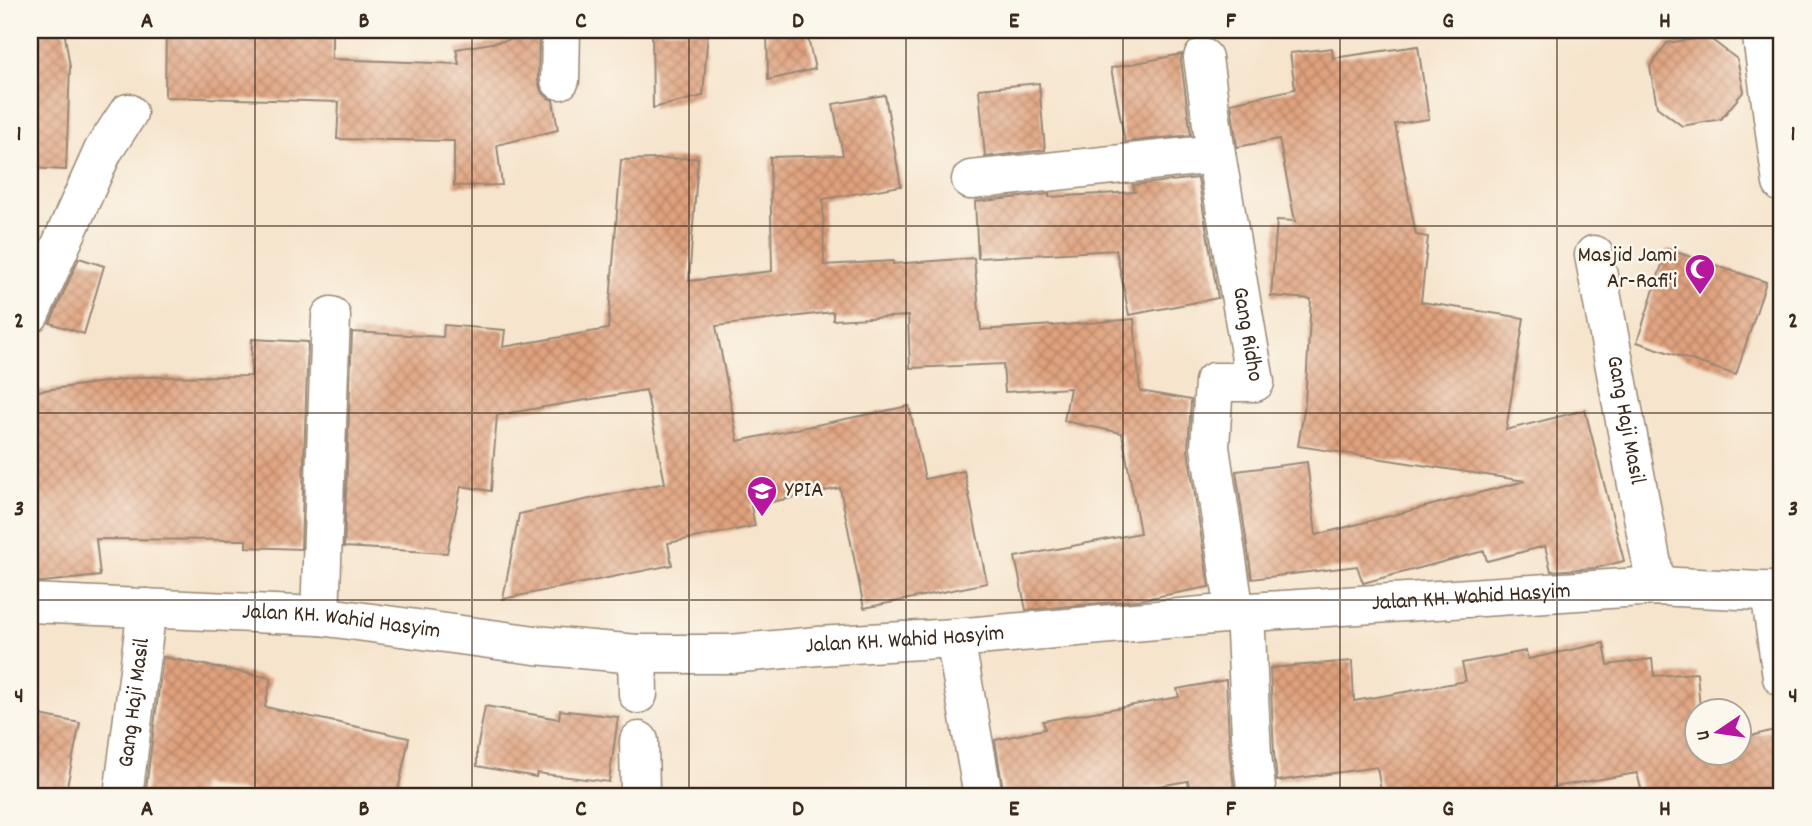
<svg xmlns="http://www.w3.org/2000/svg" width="1812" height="826" font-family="Dekko,sans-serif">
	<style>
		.building { fill: url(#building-cross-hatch) }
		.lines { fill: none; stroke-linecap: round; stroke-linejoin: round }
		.minor-casing { stroke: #988775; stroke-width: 41 }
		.tertiary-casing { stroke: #988775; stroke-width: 41 }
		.minor { stroke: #fff; stroke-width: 38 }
		.tertiary { stroke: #fff; stroke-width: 38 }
		.grid { fill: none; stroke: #3b2a1e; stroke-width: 2; stroke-opacity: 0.55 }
		.labels { text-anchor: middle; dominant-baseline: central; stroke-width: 5; stroke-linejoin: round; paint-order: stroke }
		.poi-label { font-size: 23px; fill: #3b2a1e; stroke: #fbf7ec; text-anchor: end }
		.street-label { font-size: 23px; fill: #3b2a1e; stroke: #fbf7ec }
		.neatline { fill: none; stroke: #3b2a1e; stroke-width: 2.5 }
		.grid-label { font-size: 23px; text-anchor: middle; font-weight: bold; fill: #3b2a1e }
	</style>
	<defs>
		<pattern id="building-cross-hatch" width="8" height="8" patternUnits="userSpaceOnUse" patternTransform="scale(1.75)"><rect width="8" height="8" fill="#e0a27e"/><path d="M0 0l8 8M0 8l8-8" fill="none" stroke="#b78467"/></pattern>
	</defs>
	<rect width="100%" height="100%" fill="#fbf7ec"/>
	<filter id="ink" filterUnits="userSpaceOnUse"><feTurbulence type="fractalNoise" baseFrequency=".0143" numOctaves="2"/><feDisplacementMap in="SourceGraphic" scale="14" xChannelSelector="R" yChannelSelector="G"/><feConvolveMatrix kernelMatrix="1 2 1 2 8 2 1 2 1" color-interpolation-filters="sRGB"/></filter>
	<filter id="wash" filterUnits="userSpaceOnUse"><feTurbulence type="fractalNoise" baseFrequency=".00686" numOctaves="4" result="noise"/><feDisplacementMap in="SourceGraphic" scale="28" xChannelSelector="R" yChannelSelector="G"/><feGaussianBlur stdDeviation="1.57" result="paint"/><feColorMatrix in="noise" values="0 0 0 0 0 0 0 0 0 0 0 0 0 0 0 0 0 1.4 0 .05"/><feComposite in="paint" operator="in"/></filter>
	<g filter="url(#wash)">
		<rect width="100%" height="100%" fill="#f6e4cc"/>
		<g id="blocks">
			<path class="building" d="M30,30H64L70,67L66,170L30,168Z
				M166,30H332V59L459,64L456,49L539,35L538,80L541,91L548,98L553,100L558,130L497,145L502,185L454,186V141L337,139L339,102L165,97Z
				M652,30H708L703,96L653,108Z
				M767,30H806L815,69L768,80Z
				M1708,37L1737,59L1744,91L1721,119L1682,126L1657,107L1650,67L1667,43Z
				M1418,46L1429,119L1395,124L1416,235L1428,237L1421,302L1524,318L1506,430L1585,410L1624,561L1596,568L1551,571L1545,546L1487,561L1484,551L1363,583L1357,566L1252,579L1236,471L1307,462L1316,535L1525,481L1298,446L1305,404L1311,299L1271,296L1277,220L1295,221L1279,139L1237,147L1231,103L1295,89L1290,53L1332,48L1333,58Z
				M1182,54L1181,61L1191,135L1125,142L1111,68Z
				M1039,83L1045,150L985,157L979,89Z
				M885,95L901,186L823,199L824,265L893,261V264L974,258L981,330L1053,325V326L1134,319L1140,391L1191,400L1188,450L1209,587L1139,600L1026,610L1015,557L1140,533L1122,433L1064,421L1070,388L1005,392L1003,364L910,368L908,316L833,320V312L716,326L738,441L909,406L925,479L964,471L987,583L864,608L840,488L751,506L755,526L668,543L672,565L503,599L519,514L665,483L646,390L497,415L491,491L461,486L447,553L344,547L352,332L443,337L444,325L505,330L503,347L608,329L621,160L698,158L689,281L772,271L770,157L843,155L833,104Z
				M1198,178L1218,298L1129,315L1116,250L978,258L975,202L1049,194V197L1135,192L1133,185Z
				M1667,249L1766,282L1736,375L1637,342Z
				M79,258L104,266L84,334L50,323Z
				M252,339L308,342L301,549L246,547V540L96,539L100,576L43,582L30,581V392L143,377L251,376Z
				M1604,643L1608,665L1652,659L1654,676L1697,673L1700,710H1697V752H1739V739L1782,728V796H1643L1637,773L1553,787L1554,796H1382L1377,767L1277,781L1274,753L1270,668L1352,661L1354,701L1466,681L1462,663L1526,651L1528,659Z
				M163,657L271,678L265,707L409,738L397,796H275L200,785L199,796H145Z
				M1226,680L1230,756L1235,796H1190L1188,781L1102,796H1004L995,740L1045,729L1043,721L1179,697L1177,689Z
				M485,706L559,719L560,710L618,717L609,782L537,773L536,777L477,766V750Z
				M30,713L80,723L65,796H30Z"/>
		</g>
	</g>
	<g filter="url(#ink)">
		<use href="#blocks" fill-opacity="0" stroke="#988775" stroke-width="2"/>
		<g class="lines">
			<g class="minor-casing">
				<g id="minor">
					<path d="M1761,30L1782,183"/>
					<path id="s1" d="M1203,58L1216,154L1255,382H1214L1210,447L1235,613"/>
					<path d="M560,80L561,30"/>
					<path d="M971,180L1216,154"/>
					<path id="s2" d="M1594,255L1656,586"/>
					<path d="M30,314L103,151L128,113"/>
					<path d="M1770,591L1782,677"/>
					<path d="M1245,613L1252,755L1257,796"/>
					<path d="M320,616L331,316"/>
					<path d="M955,638L983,796"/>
					<path d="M637,654L638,694"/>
					<path d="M639,741L640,796"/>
					<path id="s3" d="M123,796L147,608"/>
				</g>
			</g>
			<g class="tertiary-casing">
				<g id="tertiary">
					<path id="s4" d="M30,603L320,616L535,645L637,654H730L818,646L955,638L1235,613L1656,586L1782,592"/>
				</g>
			</g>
			<use href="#minor" class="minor"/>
			<use href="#tertiary" class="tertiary"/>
		</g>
	</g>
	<path class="grid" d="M255,30V796M472,30V796M689,30V796M906,30V796M1123,30V796M1340,30V796M1557,30V796M30,226H1782M30,413H1782M30,600H1782"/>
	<defs>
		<g id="mosque-pin" transform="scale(1.575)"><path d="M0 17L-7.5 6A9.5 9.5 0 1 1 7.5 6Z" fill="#b5179e" stroke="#fbf7ec"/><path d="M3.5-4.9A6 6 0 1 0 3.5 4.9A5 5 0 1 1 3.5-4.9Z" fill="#fff"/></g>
		<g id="school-pin" transform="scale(1.575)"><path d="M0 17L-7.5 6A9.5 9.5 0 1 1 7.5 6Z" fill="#b5179e" stroke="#fbf7ec"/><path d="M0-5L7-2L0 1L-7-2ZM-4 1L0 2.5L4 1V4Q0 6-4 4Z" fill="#fff"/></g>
	</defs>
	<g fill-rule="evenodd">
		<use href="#mosque-pin" x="1700" y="269"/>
		<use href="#school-pin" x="762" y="491"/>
	</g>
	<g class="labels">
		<g class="poi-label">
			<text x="1677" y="256">Masjid Jami<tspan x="1677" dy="26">Ar-Rafi'i</tspan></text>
			<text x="785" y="491" text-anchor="start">YPIA</text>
		</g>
		<g class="street-label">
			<text stroke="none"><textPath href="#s1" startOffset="280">Gang Ridho</textPath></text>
			<text stroke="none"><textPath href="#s2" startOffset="168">Gang Haji Masil</textPath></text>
			<text stroke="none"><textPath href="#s4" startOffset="1446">Jalan KH. Wahid Hasyim</textPath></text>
			<text stroke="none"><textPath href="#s4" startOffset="312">Jalan KH. Wahid Hasyim</textPath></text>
			<text stroke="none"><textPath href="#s4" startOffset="878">Jalan KH. Wahid Hasyim</textPath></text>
			<text stroke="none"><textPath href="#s3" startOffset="94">Gang Haji Masil</textPath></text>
		</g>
	</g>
	<rect width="1812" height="826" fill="none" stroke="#fbf7ec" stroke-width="77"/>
	<g transform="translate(1718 732) rotate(257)"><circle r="33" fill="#fbf7ec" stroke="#aea59a" stroke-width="2"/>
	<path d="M0-5L12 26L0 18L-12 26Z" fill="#b5179e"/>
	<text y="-10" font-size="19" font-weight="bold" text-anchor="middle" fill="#3b2a1e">U</text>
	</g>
	<rect x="38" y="38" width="1735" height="750" class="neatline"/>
	<g class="grid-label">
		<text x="147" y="27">A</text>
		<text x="364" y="27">B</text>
		<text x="581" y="27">C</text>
		<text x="798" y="27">D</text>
		<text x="1014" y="27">E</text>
		<text x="1231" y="27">F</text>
		<text x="1448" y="27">G</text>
		<text x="1665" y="27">H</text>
		<text x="19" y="140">1</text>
		<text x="1793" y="140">1</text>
		<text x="19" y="327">2</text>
		<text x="1793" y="327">2</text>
		<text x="19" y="515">3</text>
		<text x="1793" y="515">3</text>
		<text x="19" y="702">4</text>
		<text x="1793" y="702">4</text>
		<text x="147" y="815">A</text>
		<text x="364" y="815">B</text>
		<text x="581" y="815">C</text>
		<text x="798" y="815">D</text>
		<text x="1014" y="815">E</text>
		<text x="1231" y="815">F</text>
		<text x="1448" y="815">G</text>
		<text x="1665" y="815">H</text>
	</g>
</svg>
